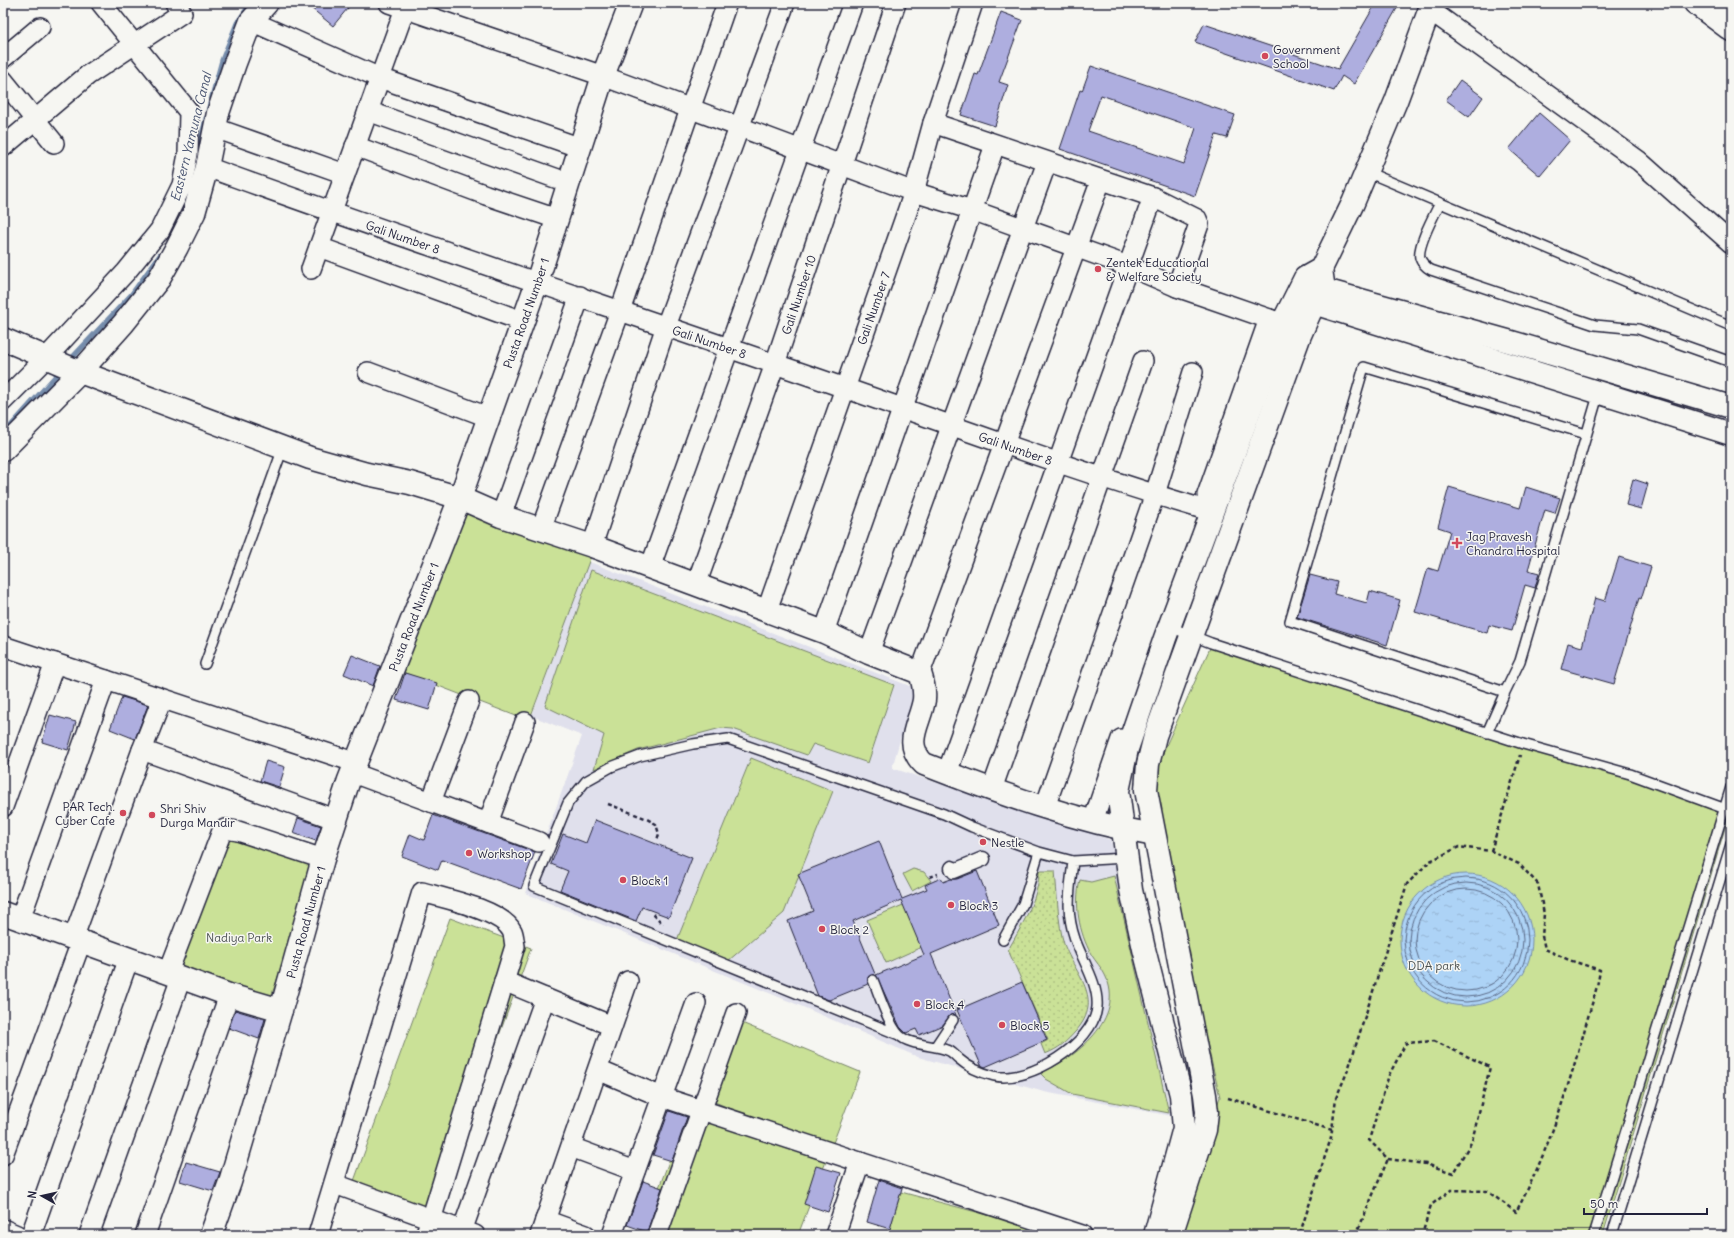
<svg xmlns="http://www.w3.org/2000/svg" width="1734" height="1238" font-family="Delius,sans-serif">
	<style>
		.built { fill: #e0e0ec }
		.green { fill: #cae197; stroke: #768269 }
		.garden { fill: url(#garden-dots); stroke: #768269 }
		.water { fill: url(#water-ripples); stroke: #758cab }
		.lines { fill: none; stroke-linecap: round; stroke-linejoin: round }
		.shore { stroke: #5a6986; stroke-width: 1 }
		.stream { stroke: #758cab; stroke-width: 5 }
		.building { fill: #aeaedf; stroke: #22223b; fill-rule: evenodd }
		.service-casing { stroke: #22223b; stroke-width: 12 }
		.pedestrian-casing { stroke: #22223b; stroke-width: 17 }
		.minor-casing { stroke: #22223b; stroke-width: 22 }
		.tertiary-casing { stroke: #22223b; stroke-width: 25 }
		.path { stroke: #22223b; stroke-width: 2.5; stroke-dasharray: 4 3; stroke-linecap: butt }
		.service { stroke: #f6f6f2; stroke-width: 9 }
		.pedestrian { stroke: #f6f6f2; stroke-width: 14 }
		.minor { stroke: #f6f6f2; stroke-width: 19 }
		.tertiary { stroke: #f6f6f2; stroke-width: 22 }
		.poi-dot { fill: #d1495b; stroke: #f6f6f2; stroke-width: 1.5 }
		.labels { text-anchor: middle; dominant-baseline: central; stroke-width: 3; stroke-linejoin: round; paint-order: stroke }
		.poi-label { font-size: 12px; fill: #22223b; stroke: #f6f6f2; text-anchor: start }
		.street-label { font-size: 12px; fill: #22223b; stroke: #f6f6f2 }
		.park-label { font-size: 12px; fill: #4c5252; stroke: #f6f6f2 }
		.water-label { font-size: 13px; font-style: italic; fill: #4c5773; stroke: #f6f6f2 }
	</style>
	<defs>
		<pattern id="garden-dots" width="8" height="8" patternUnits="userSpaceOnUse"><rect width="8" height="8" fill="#cae197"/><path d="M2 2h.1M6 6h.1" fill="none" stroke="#adc183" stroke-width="1.8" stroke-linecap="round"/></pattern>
		<pattern id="water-ripples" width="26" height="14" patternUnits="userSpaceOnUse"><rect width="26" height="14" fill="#add3f6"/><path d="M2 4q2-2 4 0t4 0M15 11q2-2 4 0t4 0" fill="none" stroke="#95b5d4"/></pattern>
	</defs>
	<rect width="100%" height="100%" fill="#f6f6f2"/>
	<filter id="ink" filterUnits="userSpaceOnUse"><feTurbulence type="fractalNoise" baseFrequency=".025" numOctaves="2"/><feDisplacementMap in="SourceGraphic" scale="8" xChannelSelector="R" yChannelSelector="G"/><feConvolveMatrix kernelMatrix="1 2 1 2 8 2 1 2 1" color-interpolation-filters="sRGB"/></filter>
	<g filter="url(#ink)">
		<path class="built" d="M587,561L915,688L892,768L1111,840L1172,1116L1044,1092L918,1057L796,1004L525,893L582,736L532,716Z"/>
		<path class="green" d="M463,499L594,548L529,721L392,668Z
			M591,570L894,685L868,763L813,744L807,755L733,729L721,728L638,750L594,769L604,735L545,706Z
			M1210,648L1524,742L1731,808L1603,1235H1172L1220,1097L1146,790Z
			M751,758L833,791L784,913L728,961L677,940Z
			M232,829L319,863L268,1005L168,972Z
			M913,869L924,872L931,881L912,891L903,874Z
			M1114,876L1169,1113L1072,1094L1046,1079L1040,1073C1075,1059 1127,1018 1105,975C1102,968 1095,961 1091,954C1079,932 1074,905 1080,880L1091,882Z
			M908,903L926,945L886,963L867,920Z
			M450,918L531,948L435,1210L354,1181Z
			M737,1021L860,1072L798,1235H641L690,1106L823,1149L708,1099Z
			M901,1192L1029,1226L1026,1235H888Z"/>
		<path class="garden" d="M1039,871H1055C1057,891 1058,925 1064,944C1075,975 1105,998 1076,1031C1066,1042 1060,1048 1045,1054L1041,1044L1048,1040L1008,950C1020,929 1040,896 1039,871Z"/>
		<path class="water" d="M1400 940a66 66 0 1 1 132 0a66 66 0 1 1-132 0Z"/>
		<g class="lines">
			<path class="shore" d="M1404 940a62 62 0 1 1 124 0a62 62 0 1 1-124 0Z
				M1409 940a57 57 0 1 1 114 0a57 57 0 1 1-114 0Z
				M1415 940a51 51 0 1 1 102 0a51 51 0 1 1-102 0Z"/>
			<path class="stream" d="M208,111L222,60L237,23L251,3
				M196,161L206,118
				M69,361L131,295L160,255
				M9,428L61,370"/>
		</g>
		<path class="building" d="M305,3H352L333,26Z
			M1376,3H1400L1354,84L1342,76L1334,91L1195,42L1204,24L1338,69Z
			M1001,12L1022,20L999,82L1008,85L995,126L961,115L975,74L978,75Z
			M1091,66L1235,115L1227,138L1216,135L1195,196L1060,149L1080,90L1082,91ZM1101,95L1196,128L1184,164L1088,131Z
			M1460,80L1483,97L1469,117L1446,100Z
			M1539,113L1570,140L1540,176L1509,149Z
			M1633,479L1648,484L1641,509L1626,505Z
			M1449,487L1520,508L1526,487L1560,498L1555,513L1545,510L1528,570L1539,573L1535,588L1525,585L1512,631L1489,625L1487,633L1415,612L1428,568L1438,571L1450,531L1438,527Z
			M1619,557L1651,567L1641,599L1639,598L1614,684L1561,669L1568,643L1582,647L1595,598L1605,601Z
			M1310,575L1337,582L1334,594L1367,603L1370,591L1400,600L1387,645L1297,617Z
			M352,655L380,666L373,686L344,674Z
			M405,673L437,683L429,710L396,700Z
			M122,697L148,705L135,739L110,729Z
			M50,715L76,722L68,750L42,742Z
			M266,761L285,767L279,787L260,781Z
			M433,815L535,852L521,889L442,860L438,870L402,856L410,834L424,840Z
			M298,818L321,826L316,841L293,833Z
			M595,820L692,858L669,917L642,907L636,921L560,890L568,871L551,864L563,834L586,843Z
			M879,841L902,899L927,889L925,885L941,878L943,882L951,879H957L977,871L999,925L931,954L956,1015H950L943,1025L919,1035L916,1029L906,1033L900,1027L876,975L924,955L901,900L853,921L875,974L868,977V984L829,1000L818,996L788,921L813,911L798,874Z
			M1022,982L1047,1040L985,1067L981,1065L957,1010Z
			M235,1010L265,1019L259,1039L229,1028Z
			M669,1111L687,1117L672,1161L653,1155Z
			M186,1162L220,1172L213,1191L180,1181Z
			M816,1166L841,1173L828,1212L804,1204Z
			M879,1180L902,1188L890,1229L867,1222Z
			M643,1181L662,1188L647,1232L627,1225Z"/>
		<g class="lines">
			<g class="service-casing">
				<path id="service" d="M1367,172L1731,326
					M1440,203C1434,215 1417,246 1420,258C1422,264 1426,267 1431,270L1595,325L1638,329L1731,362
					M1586,434L1364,367L1290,621L1505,692L1520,661L1599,392
					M1170,627L1211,643L1523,744L1630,774L1731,811
					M205,664L283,448
					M1487,733L1505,692
					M1003,940L1023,904L1039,852
					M873,980C879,994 888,1024 899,1035C908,1045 934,1045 947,1050C952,1051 955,1056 959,1059C969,1068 982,1073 994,1076C1029,1084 1094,1043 1097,1007C1099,984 1082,960 1075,939C1065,910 1070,890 1073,861
					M899,1035L534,886L568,803L586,781L611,767L640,756L693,744L728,739L944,814L972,827L1039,852L1073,861L1126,858
					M935,1047L953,1020
					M1594,1235L1731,787
					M1612,1235L1731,844"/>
			</g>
			<g class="pedestrian-casing">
				<path id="pedestrian" d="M952,868L954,871L983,859"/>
			</g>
			<g class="minor-casing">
				<g id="minor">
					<path d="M389,3L603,76L914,192L972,210L1128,266L1177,287"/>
					<path d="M1430,10L1639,161L1731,243"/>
					<path d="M251,21L380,78L581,148"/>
					<path d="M3,58L40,27"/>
					<path d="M3,80L54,143"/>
					<path d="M368,111L569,183"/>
					<path d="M933,123L1153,197L1197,219L1199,224L1177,287L1281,323"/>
					<path d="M215,128L345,174"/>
					<path d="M355,146L486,195L557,219"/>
					<path d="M3,147L88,75L182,13L175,3"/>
					<path id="s1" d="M207,167C396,236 587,299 778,365C923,414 1066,469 1213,512"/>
					<path d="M319,247L522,321"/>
					<path d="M311,269L407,3"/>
					<path d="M368,372L488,417"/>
					<path d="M3,401L46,358L126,272L160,230L182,185L188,154L189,112L101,3"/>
					<path d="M1207,495L1269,319"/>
					<path d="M501,516L580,296"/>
					<path d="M541,529L620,311L727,3"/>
					<path d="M592,546L666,326L785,3"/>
					<path d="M650,568L853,3"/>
					<path id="s2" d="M696,585L775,364L896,3"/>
					<path id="s3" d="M767,610L914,192L933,123L973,3"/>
					<path d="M824,632L995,145"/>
					<path d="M3,646L357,763"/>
					<path d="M869,653L1047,162"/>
					<path d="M920,673L1101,180"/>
					<path d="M142,750L337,820"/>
					<path d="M353,773L539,842"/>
					<path d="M947,773L1153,197"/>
					<path d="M992,789L1143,361"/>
					<path d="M431,802L469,701"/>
					<path d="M3,807L55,663"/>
					<path d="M1045,807L1155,494L1193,372"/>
					<path d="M1093,821L1121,739"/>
					<path d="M488,823L525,722"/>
					<path d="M20,919L106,680"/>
					<path d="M73,939L142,750L162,699"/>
					<path d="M168,972L222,831L225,829L238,831L323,859"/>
					<path d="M504,981L612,1026"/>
					<path d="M598,1070L662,1097L1082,1235"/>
					<path d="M571,1147L635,1171"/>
					<path d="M3,1155L81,942"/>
					<path d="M335,1184L475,1235"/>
					<path d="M545,1220L586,1235"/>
					<path d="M3,1229L17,1235"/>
					<path d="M462,1231L545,998"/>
					<path d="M31,1235L129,958"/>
					<path d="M89,1235L181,978"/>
					<path d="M145,1235L229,995"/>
					<path d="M318,1235L422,892C443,898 502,910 512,931C514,935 514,942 515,946L431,1220L425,1235"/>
					<path d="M540,1235L628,981"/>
					<path d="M612,1235L696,1003"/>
					<path d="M657,1235L736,1013"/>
					<path d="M835,1235L860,1162"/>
				</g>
			</g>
			<g class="tertiary-casing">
				<g id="tertiary">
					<path d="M1695,3L1731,30"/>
					<path d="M1722,3L1731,9"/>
					<path d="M1307,285L1508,341L1731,407"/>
					<path d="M1301,299L1731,434"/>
					<path d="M3,339L80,372L310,458L367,474L410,483L460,498L501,516L592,546L824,632L869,653L920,673C923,682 925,690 924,700C920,724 902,743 924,764C998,793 1075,821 1154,835"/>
					<path d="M3,450L80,372L123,324L159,279L177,247L194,213L207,167L218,113L235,63L251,21L267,3"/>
					<path d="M3,913L229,995L281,1010"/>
					<path id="s4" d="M211,1235L230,1182L281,1010L323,859L349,780L460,498L537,282L603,76L631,3"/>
					<path d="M1155,1235L1184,1128L1181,1095L1144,949L1131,890L1118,791L1127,749L1165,638L1282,324L1305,278L1321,269L1353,203L1396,101L1432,3"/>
					<path d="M1171,1235L1205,1130L1207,1112L1205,1095L1146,790L1148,764L1155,736L1300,335L1323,283L1321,269"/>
				</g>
			</g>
			<path class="path" d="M608,804L645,818L656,824L659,834L657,840
				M1491,851L1520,755
				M930,877L938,874
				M653,914L663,924
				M957,1009L964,1000
				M1434,1041L1490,1067L1472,1141L1453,1173L1426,1164L1388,1159L1369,1140L1389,1075L1406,1043Z
				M1228,1098L1332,1130
				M1307,1235L1300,1233L1331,1138L1336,1098L1348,1070L1407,884L1430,861L1459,847L1491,851L1519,864L1538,884L1544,914L1542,936L1545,949L1569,960L1600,970C1597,992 1589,1011 1584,1032C1566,1094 1547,1155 1516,1212L1487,1191L1451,1190L1431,1205L1422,1235
				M1356,1235L1388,1159"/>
			<use href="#service" class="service"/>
			<use href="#pedestrian" class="pedestrian"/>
			<use href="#minor" class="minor"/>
			<use href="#tertiary" class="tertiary"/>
		</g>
	</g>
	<g class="poi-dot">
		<circle cx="1265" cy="56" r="4"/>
		<circle cx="1098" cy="269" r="4"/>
		<path d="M1455 537h4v4h4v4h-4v4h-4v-4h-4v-4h4z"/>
		<circle cx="123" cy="813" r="4"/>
		<circle cx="152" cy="815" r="4"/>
		<circle cx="983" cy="842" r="4"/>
		<circle cx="469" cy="853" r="4"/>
		<circle cx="623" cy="880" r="4"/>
		<circle cx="951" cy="905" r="4"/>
		<circle cx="822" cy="929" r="4"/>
		<circle cx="917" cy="1004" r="4"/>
		<circle cx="1002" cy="1025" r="4"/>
	</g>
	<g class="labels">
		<g class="poi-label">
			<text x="1273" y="49">Government<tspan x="1273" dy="14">School</tspan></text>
			<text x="1106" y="262">Zentek Educational<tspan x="1106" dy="14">&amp; Welfare Society</tspan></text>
			<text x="1466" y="536">Jag Pravesh<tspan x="1466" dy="14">Chandra Hospital</tspan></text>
			<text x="115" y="806" text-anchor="end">PAR Tech.<tspan x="115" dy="14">Cyber Cafe</tspan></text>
			<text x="160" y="808">Shri Shiv<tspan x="160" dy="14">Durga Mandir</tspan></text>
			<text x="991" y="842">Nestle</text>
			<text x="477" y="853">Workshop</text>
			<text x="631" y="880">Block 1</text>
			<text x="959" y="905">Block 3</text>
			<text x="830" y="929">Block 2</text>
			<text x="925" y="1004">Block 4</text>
			<text x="1010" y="1025">Block 5</text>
		</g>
		<g class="street-label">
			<text stroke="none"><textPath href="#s1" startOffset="208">Gali Number 8</textPath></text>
			<text stroke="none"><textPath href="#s2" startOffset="308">Gali Number 10</textPath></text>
			<text stroke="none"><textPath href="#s3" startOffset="320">Gali Number 7</textPath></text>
			<text stroke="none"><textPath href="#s4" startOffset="975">Pusta Road Number 1</textPath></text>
			<text stroke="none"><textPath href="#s1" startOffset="532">Gali Number 8</textPath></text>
			<text stroke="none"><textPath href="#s1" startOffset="856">Gali Number 8</textPath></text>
			<text stroke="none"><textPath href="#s4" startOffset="651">Pusta Road Number 1</textPath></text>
			<text stroke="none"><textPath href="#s4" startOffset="327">Pusta Road Number 1</textPath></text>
		</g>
		<g class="park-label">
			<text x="239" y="937">Nadiya Park</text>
			<text x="1434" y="965">DDA park</text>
		</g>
		<g class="water-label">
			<text transform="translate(191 137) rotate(-76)">Eastern Yamuna Canal</text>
		</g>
	</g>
	<rect width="1734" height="1238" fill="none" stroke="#f6f6f2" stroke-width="16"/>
	<rect x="8" y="8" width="1718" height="1222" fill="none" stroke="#22223b" stroke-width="1.5" filter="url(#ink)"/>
	<g transform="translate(42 1196) rotate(278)" stroke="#f6f6f2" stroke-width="3" paint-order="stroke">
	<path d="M0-3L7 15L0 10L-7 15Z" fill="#22223b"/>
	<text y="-6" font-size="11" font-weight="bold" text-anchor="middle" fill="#22223b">N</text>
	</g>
	<path d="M1584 1208v6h123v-6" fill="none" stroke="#22223b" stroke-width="2"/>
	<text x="1590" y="1208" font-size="12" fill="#22223b" stroke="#f6f6f2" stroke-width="3" paint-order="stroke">50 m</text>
</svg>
